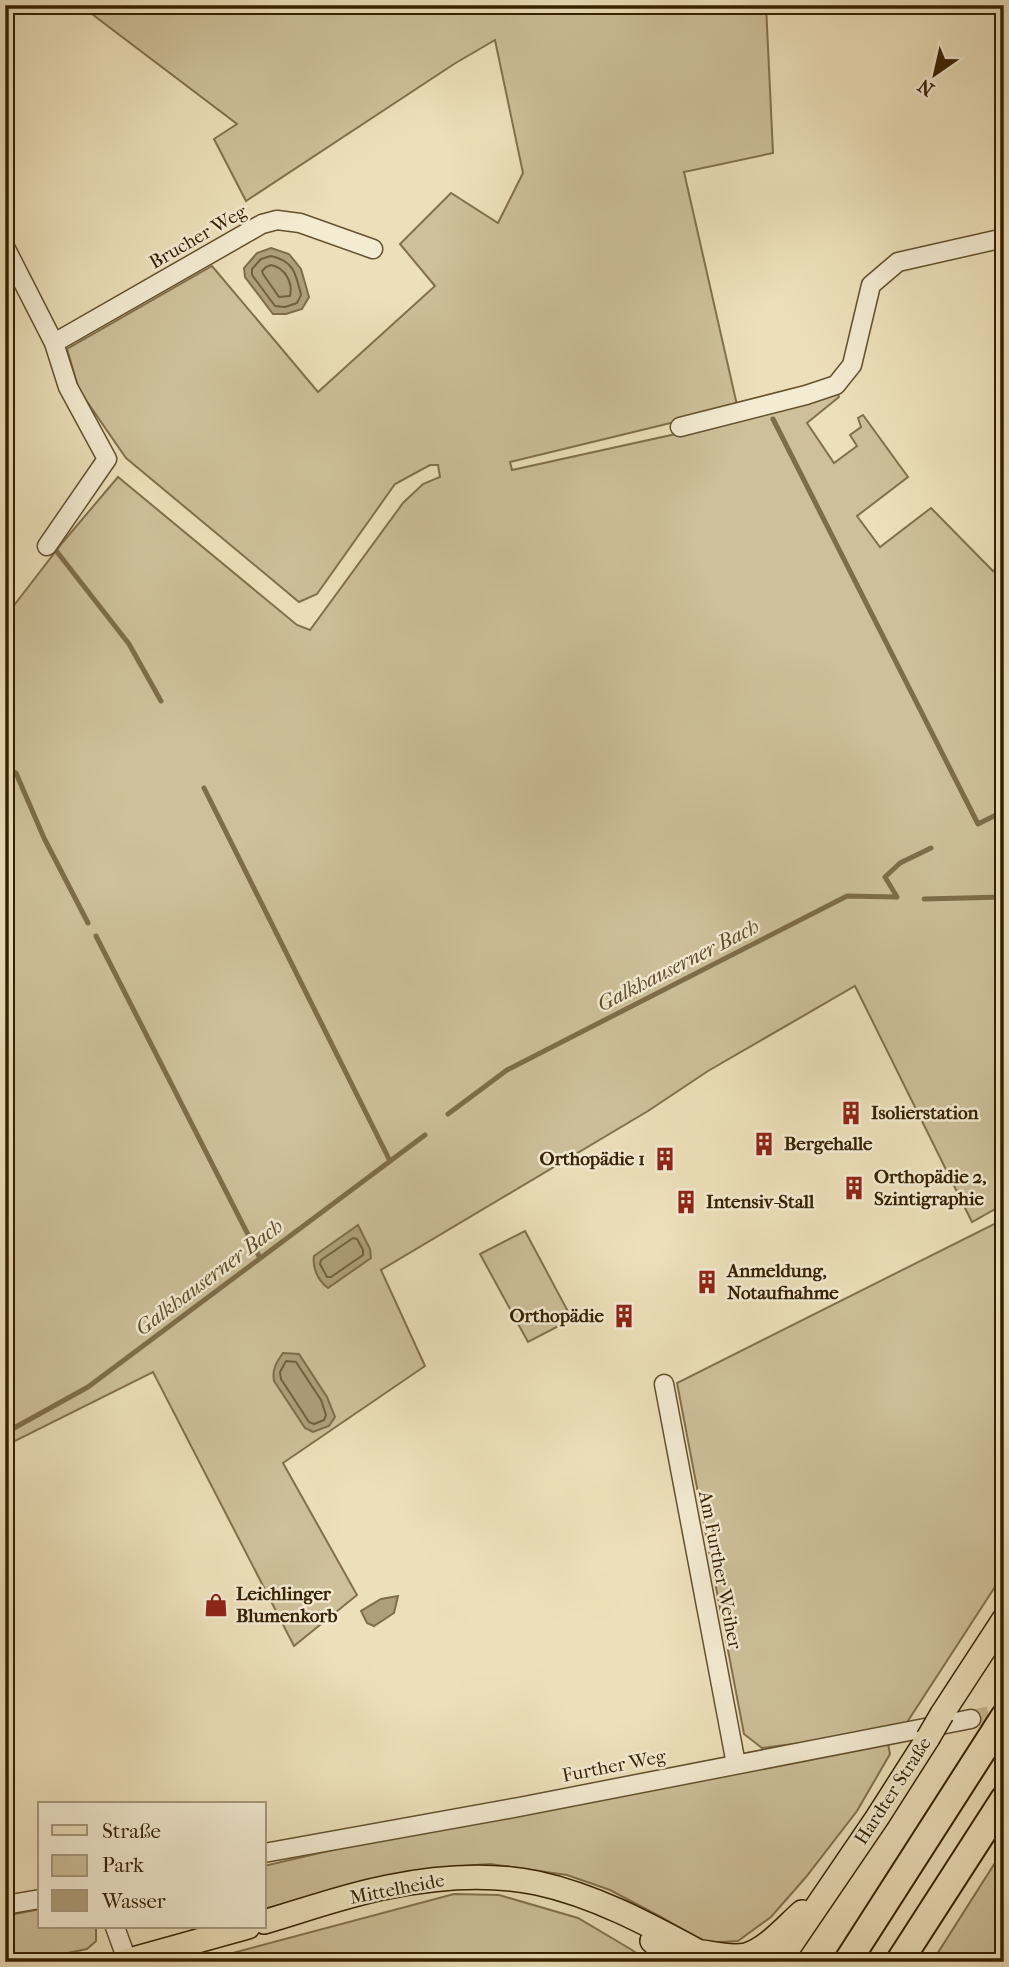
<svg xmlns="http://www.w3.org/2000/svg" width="1009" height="1967" font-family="'IM FELL French Canon',serif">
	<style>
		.green { fill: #cdc09a; stroke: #82704d; stroke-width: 2 }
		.water { fill: #ae9f7b; stroke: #7e6d4a; stroke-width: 2 }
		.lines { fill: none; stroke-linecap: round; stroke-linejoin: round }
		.shore { stroke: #72603e; stroke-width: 2 }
		.stream { stroke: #7e6d4a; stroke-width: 5 }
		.minor-tunnel { stroke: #c8ba95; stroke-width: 18; stroke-dasharray: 18 9; stroke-linecap: butt }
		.minor-casing { stroke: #64512e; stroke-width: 21 }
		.major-casing { stroke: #362100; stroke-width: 26 }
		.highway-casing { stroke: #362100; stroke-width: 30 }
		.minor { stroke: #f3ebd2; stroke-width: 18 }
		.major { stroke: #ece0ba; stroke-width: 23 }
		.highway { stroke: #ece0ba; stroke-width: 26 }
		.major-bridge-casing { stroke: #362100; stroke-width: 26; stroke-linecap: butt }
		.major-bridge { stroke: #ece0ba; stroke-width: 23 }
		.labels { text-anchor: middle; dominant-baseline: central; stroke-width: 5; stroke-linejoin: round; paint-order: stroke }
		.street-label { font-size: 19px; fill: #362100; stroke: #f3ebd2 }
		.poi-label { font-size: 19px; font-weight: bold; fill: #362100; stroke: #f3ebd2; text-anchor: start }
		.water-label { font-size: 21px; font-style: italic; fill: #604d2b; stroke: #f3ebd2 }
	</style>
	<rect width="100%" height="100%" fill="#ece0ba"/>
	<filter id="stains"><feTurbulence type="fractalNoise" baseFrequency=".00286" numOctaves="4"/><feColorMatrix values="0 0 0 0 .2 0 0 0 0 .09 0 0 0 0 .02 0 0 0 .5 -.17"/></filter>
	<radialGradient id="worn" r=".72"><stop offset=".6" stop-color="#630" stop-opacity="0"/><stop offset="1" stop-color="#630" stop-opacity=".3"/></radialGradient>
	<path class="green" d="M80,5H766L773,153L684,172L737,405L683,420L510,462L512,470L776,412L795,403L837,392L839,397L807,423L834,463L857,446L850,435L861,427L858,418L863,415L908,477L857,516L880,547L931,508L993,571L1004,561V1204L972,1222L855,986L708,1071L648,1111L381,1270L425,1366L283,1463L357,1595L294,1646L153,1372L5,1446V617L63,542L118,477L297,625L310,630L403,503L423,484L440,477L438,465H430L395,484L317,594L299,602L126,458L79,390L67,349L212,266L318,392L435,286L400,244L451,193L498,223L523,173L495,40L454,64L246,201L214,139L237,124Z
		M1004,1219V1573L902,1730L762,1748L744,1734L677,1383Z
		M525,1231L572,1319L528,1342L480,1254Z
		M888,1744L890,1754L857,1811L806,1877L771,1917L738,1941L706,1943L661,1917L610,1890L567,1875L490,1864L447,1867L405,1872L264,1909V1866L341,1848Z
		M1000,1855L1004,1858V1962H932Z
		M454,1894L499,1895L578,1918L632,1950L649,1962H199Z
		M40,1909V1927H96V1941L87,1949L24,1962H5V1916Z"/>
	<path class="water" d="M271,248L289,254L301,269L309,297L302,309L286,314H273L245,277L244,268L257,253Z
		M358,1225L370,1249L371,1258L328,1288C318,1281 312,1267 314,1256Z
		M283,1353L299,1354L327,1397L335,1417L329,1426L313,1432L305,1428L274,1381C272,1369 276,1363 283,1353Z
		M398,1596L394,1613L374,1626L367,1623L361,1611L381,1599Z"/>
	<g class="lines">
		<path class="shore" d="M271,256C294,261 296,274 301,295L297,303L285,307L275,306L252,275V269L261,259Z
			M271,265C285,268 293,282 290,296L279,297L263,274L262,271L266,267Z
			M353,1238L357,1239L363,1250V1255L331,1277H327L320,1264L321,1260Z
			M286,1361L296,1362L321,1400L326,1415L324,1420L314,1424L309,1422L281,1379L280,1372Z"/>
		<path class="stream" d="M773,419L978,824L1004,811
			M54,548L129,644L161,701
			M5,768L16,773L44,838L88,923
			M204,788L390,1161
			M897,897L885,877L900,863L931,848
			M924,899L1004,897
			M96,936L260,1258
			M448,1114L507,1070L847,896L897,897
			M5,1433L88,1387L425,1135"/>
		<path class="minor-tunnel" d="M971,1719L1004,1712"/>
		<g class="minor-casing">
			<path id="minor" d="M5,247L54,343L262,224L277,220L300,223L373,249
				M680,427L806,395L836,385L852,365L871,285L898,262L1004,238
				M47,546L107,459L68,387L54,343
				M664,1384L736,1764
				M264,1853L519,1807L971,1719
				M5,1905L40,1899
				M115,1927L127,1960"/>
		</g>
		<g class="major-casing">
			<path id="major" d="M942,1714L1004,1619
				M264,1922C305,1910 346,1895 388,1887C436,1877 488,1873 537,1883C602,1897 660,1931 718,1962
				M652,1941L675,1962
				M702,1952C716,1954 731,1958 746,1955C767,1949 786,1926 802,1912
				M122,1962L248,1927
				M779,1962L877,1818L928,1738"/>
		</g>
		<g class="highway-casing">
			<path id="highway" d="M847,1962L1004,1717
				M899,1962L1004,1799"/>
		</g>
		<use href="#minor" class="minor"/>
		<use href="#major" class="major"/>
		<use href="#highway" class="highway"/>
		<g class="major-bridge-casing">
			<path id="major-bridge" d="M928,1738L942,1714"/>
		</g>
		<use href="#major-bridge" class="major-bridge"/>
	</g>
	<defs>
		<g id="building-bare" transform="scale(1.89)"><path d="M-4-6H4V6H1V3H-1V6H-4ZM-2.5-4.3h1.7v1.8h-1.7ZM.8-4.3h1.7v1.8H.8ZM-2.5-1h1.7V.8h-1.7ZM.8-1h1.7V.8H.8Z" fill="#8f2418" stroke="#f3ebd2" stroke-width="2.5" paint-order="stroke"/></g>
		<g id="shop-bare" transform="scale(1.89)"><path d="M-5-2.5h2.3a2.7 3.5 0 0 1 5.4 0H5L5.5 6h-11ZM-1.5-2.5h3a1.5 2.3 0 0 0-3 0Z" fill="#8f2418" stroke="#f3ebd2" stroke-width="2.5" paint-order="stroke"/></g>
	</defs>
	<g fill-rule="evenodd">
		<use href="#building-bare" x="851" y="1113"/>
		<use href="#building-bare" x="764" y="1144"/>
		<use href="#building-bare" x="665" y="1159"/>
		<use href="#building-bare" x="854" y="1188"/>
		<use href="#building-bare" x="686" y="1202"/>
		<use href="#building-bare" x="707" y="1282"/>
		<use href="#building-bare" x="624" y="1316"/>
		<use href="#shop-bare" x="216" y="1605"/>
	</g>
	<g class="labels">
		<g class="street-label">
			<text transform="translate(198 237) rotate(-30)">Brucher Weg</text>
			<text transform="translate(720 1570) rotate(79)">Am Further Weiher</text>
			<text transform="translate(614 1766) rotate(-11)">Further Weg</text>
			<text transform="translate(893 1791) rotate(-57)">Hardter Straße</text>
			<text transform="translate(397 1889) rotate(-11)">Mittelheide</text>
		</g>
		<g class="poi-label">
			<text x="871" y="1113">Isolierstation</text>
			<text x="784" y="1144">Bergehalle</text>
			<text x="645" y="1159" text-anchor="end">Orthopädie 1</text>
			<text x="874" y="1177">Orthopädie 2,<tspan x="874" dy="22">Szintigraphie</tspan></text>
			<text x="706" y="1202">Intensiv-Stall</text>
			<text x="727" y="1271">Anmeldung,<tspan x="727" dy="22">Notaufnahme</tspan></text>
			<text x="604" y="1316" text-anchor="end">Orthopädie</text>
			<text x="236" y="1594">Leichlinger<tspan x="236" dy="22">Blumenkorb</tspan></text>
		</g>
		<g class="water-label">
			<text transform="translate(678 965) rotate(-27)">Galkhauserner Bach</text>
			<text transform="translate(209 1277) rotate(-37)">Galkhauserner Bach</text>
		</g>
	</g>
	<rect width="1009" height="1967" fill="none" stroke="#ece0ba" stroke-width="28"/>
	<rect x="7" y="7" width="995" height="1953" fill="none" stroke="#362100" stroke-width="3.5"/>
	<rect x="14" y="14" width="981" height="1939" fill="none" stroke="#362100" stroke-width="2"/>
	<rect x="38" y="1802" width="228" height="126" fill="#f3ebd2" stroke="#a79a7e" stroke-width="2"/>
	<rect x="52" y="1825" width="35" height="10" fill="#ece0ba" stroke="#a79a7e" stroke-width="2"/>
	<text x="102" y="1838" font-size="21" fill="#362100">Straße</text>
	<rect x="52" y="1855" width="35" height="21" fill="#cdc09a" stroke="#a79a7e" stroke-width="2"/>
	<text x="102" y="1872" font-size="21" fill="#362100">Park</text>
	<rect x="52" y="1890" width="35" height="21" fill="#ae9f7b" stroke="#a79a7e" stroke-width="2"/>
	<text x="102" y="1908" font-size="21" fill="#362100">Wasser</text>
	<g transform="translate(935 74) rotate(214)" stroke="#f3ebd2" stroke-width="5" paint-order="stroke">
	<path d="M0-5L12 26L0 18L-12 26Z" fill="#362100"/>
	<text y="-10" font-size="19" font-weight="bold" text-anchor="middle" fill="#362100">N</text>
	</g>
	<rect width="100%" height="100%" filter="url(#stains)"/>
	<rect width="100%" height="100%" fill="url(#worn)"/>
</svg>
